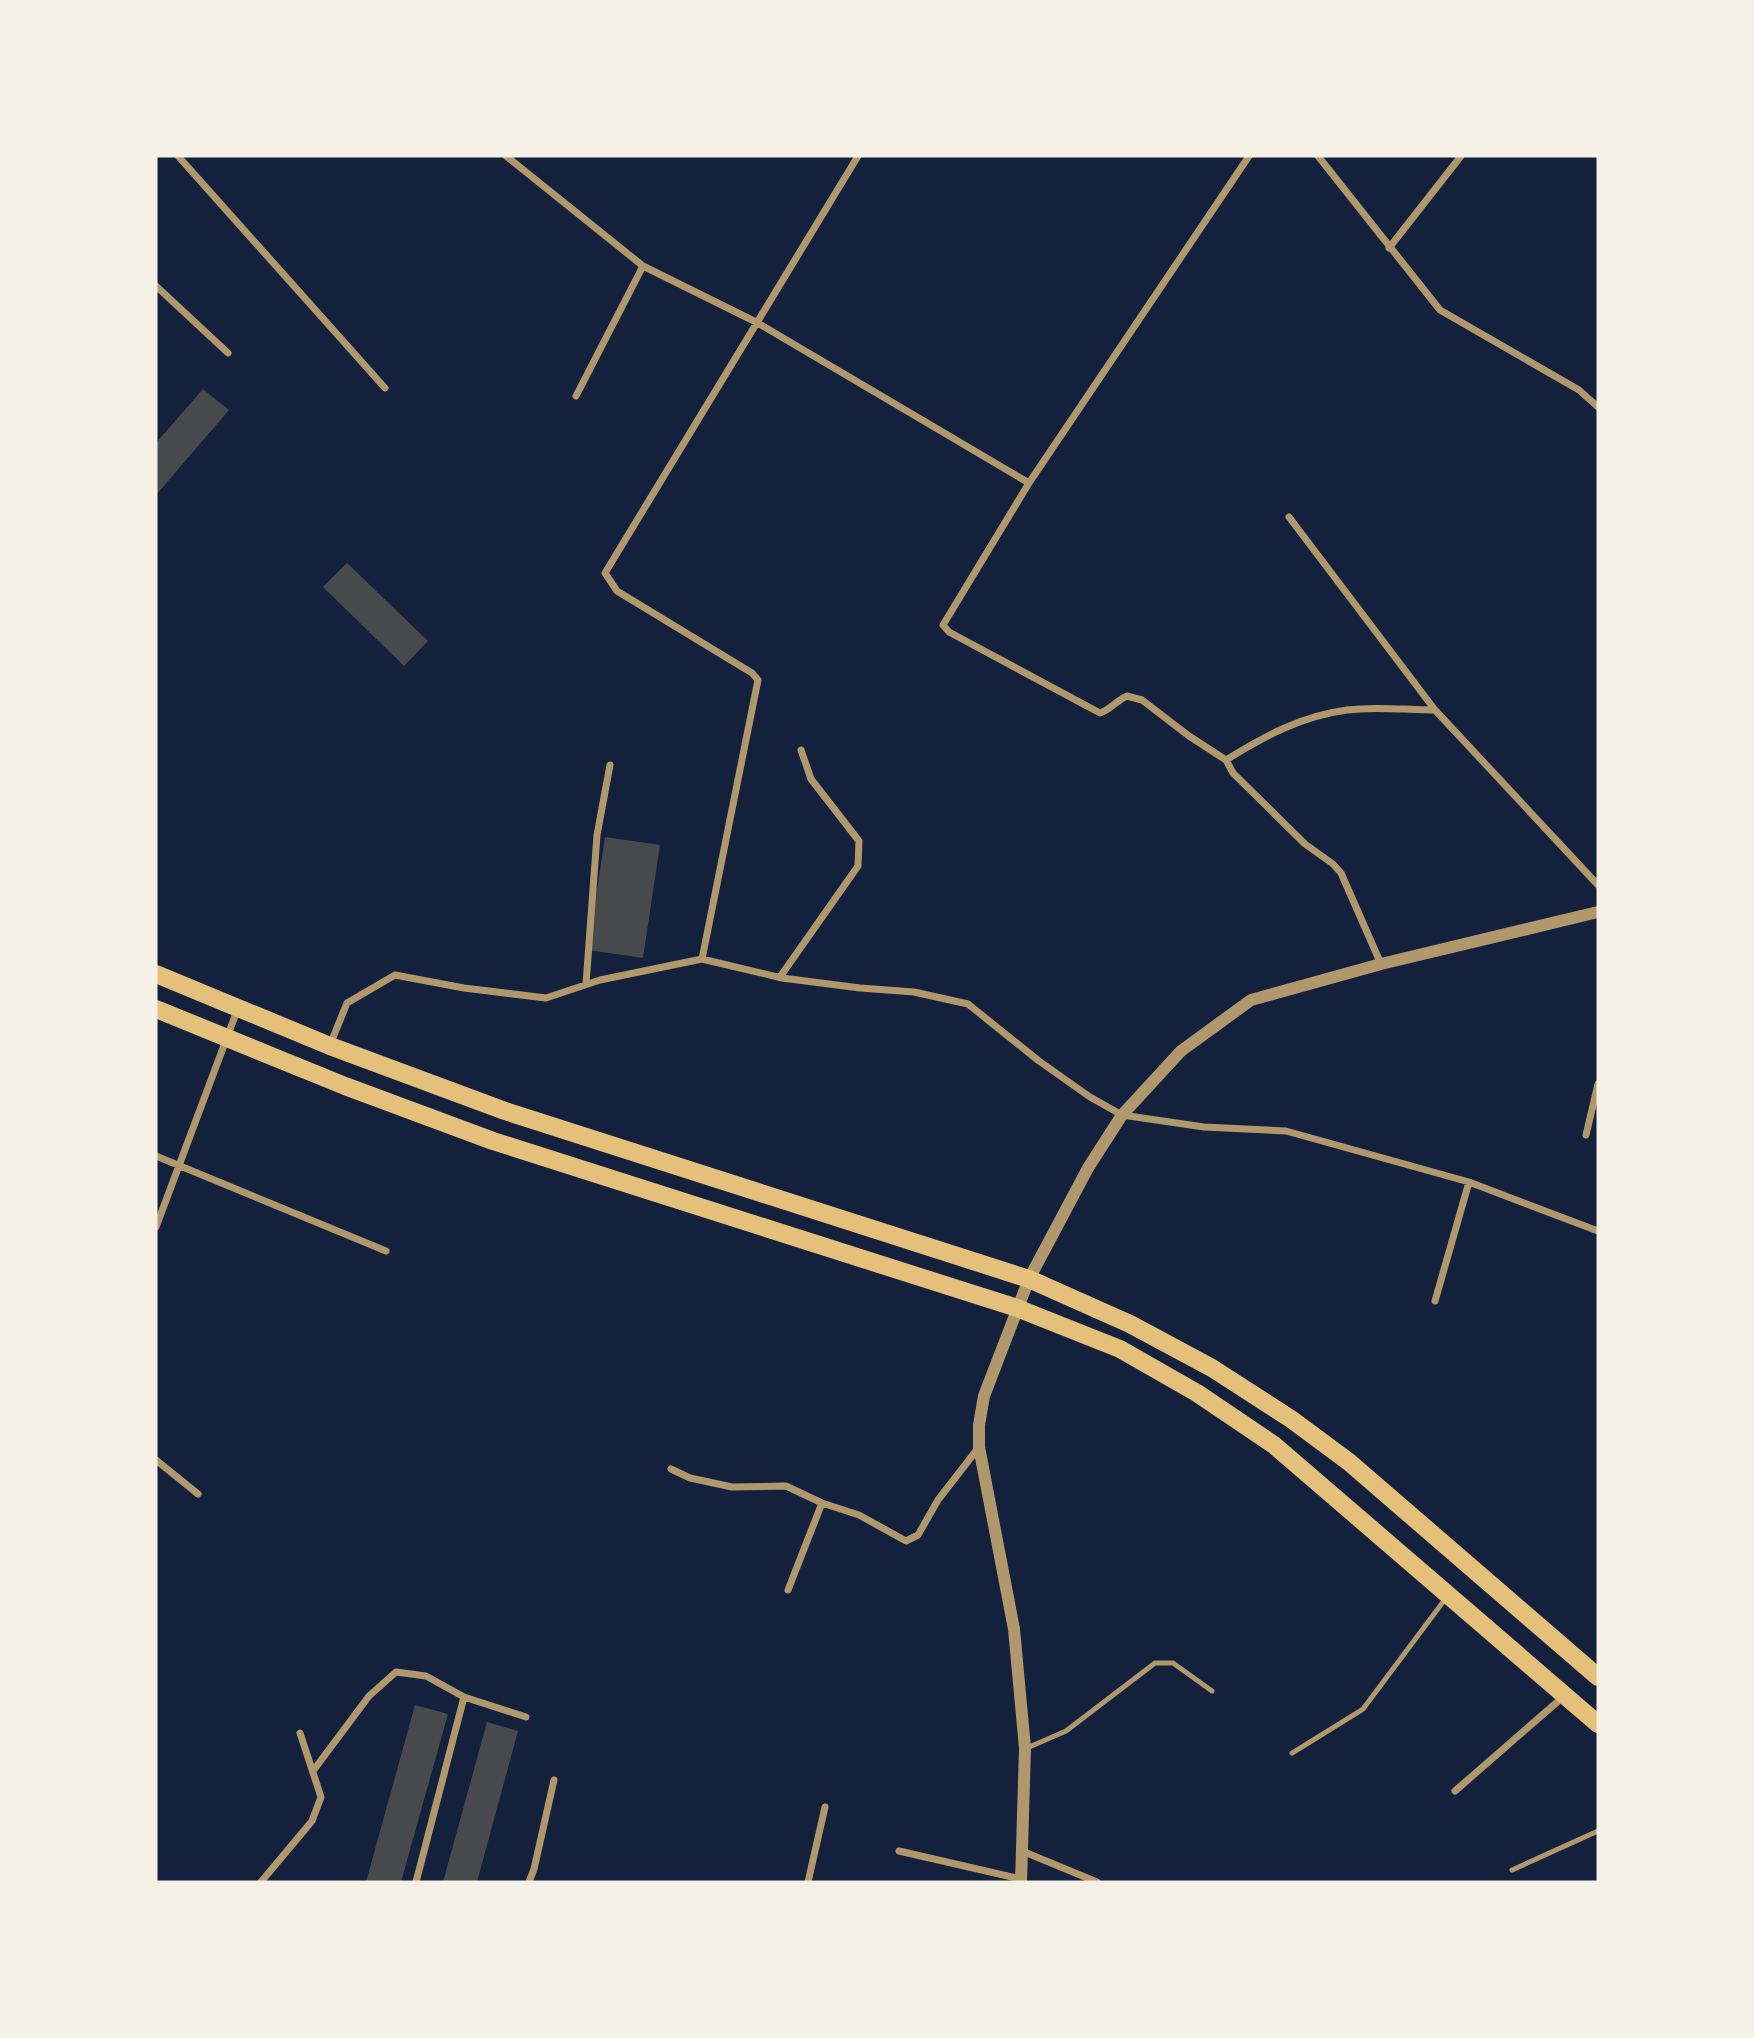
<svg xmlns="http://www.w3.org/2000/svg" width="1754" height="2038" font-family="'Playfair Display',serif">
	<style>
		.building { fill: #48494c }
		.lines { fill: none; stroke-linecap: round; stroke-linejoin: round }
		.service { stroke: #b1986c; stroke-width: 5 }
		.minor { stroke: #b1986c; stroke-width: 7 }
		.tertiary { stroke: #b1986c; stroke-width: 12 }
		.trunk { stroke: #e5c07b; stroke-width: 18 }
	</style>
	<rect width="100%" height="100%" fill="#14213d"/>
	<path class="building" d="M203,389L229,410L156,495V443Z
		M347,563L428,641L404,666L323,587Z
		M605,837L660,845L643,958L588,950Z
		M415,1705L448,1714L401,1882H366Z
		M487,1722L518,1731L477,1882H443Z"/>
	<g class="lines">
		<path class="service" d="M1027,1748L1066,1731L1155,1663H1173L1212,1691
			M1292,1753L1363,1709L1446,1598
			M1512,1870L1598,1831"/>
		<path class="minor" d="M178,156L385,388
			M506,156L643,266L756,322L1029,483
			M1249,156L1029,483L943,625L949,632L1100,713C1110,710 1116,701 1127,696L1142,700L1189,736L1226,760L1233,773L1305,844L1333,864L1341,873L1381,964
			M1318,156L1440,310L1579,390L1598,407
			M1389,248L1461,156
			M156,286L228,353
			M576,396L643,266
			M1289,517L1435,710L1598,885
			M1226,760C1265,736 1301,716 1347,710C1375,706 1406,710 1435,710
			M702,959L758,680L752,673L617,591L605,573L858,156
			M780,977L858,866L859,841L811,779L801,750
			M586,984L597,835L610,765
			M330,1045L347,1003L395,975L464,988L546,998L600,980L702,959L782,978L860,988L914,992L968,1004L1039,1061L1090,1097L1122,1115L1204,1127L1286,1131L1469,1182L1598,1231
			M1586,1135L1598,1084
			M156,1156L386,1251
			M156,1227L238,1008
			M1435,1301L1469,1182
			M156,1460L198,1494
			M671,1469L690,1478L732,1487L786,1486L822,1503L859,1515L906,1541L918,1535L938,1500L979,1447
			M788,1590L822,1503
			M313,1771L369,1696L396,1672L426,1676L464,1697
			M1455,1791L1563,1697
			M899,1851L1021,1879
			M1022,1851L1097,1882
			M261,1882L312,1821L321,1797L300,1733
			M416,1882L464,1697L526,1717
			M529,1882L534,1869L554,1780
			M808,1882L825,1807"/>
		<path class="tertiary" d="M1021,1882L1025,1748L1014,1629L979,1447V1425L984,1396L1029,1279L1088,1168L1122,1115L1181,1051L1251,1000L1381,964L1598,912"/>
		<path class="trunk" d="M156,974L330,1046L505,1111L1029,1279L1130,1324L1212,1368L1291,1419L1349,1462L1598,1677
			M156,1009L345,1086L493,1141L1017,1308L1120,1349L1197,1393L1274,1445L1598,1724"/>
	</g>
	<rect width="1754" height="2038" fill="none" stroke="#f6f1e7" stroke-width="315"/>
</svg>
